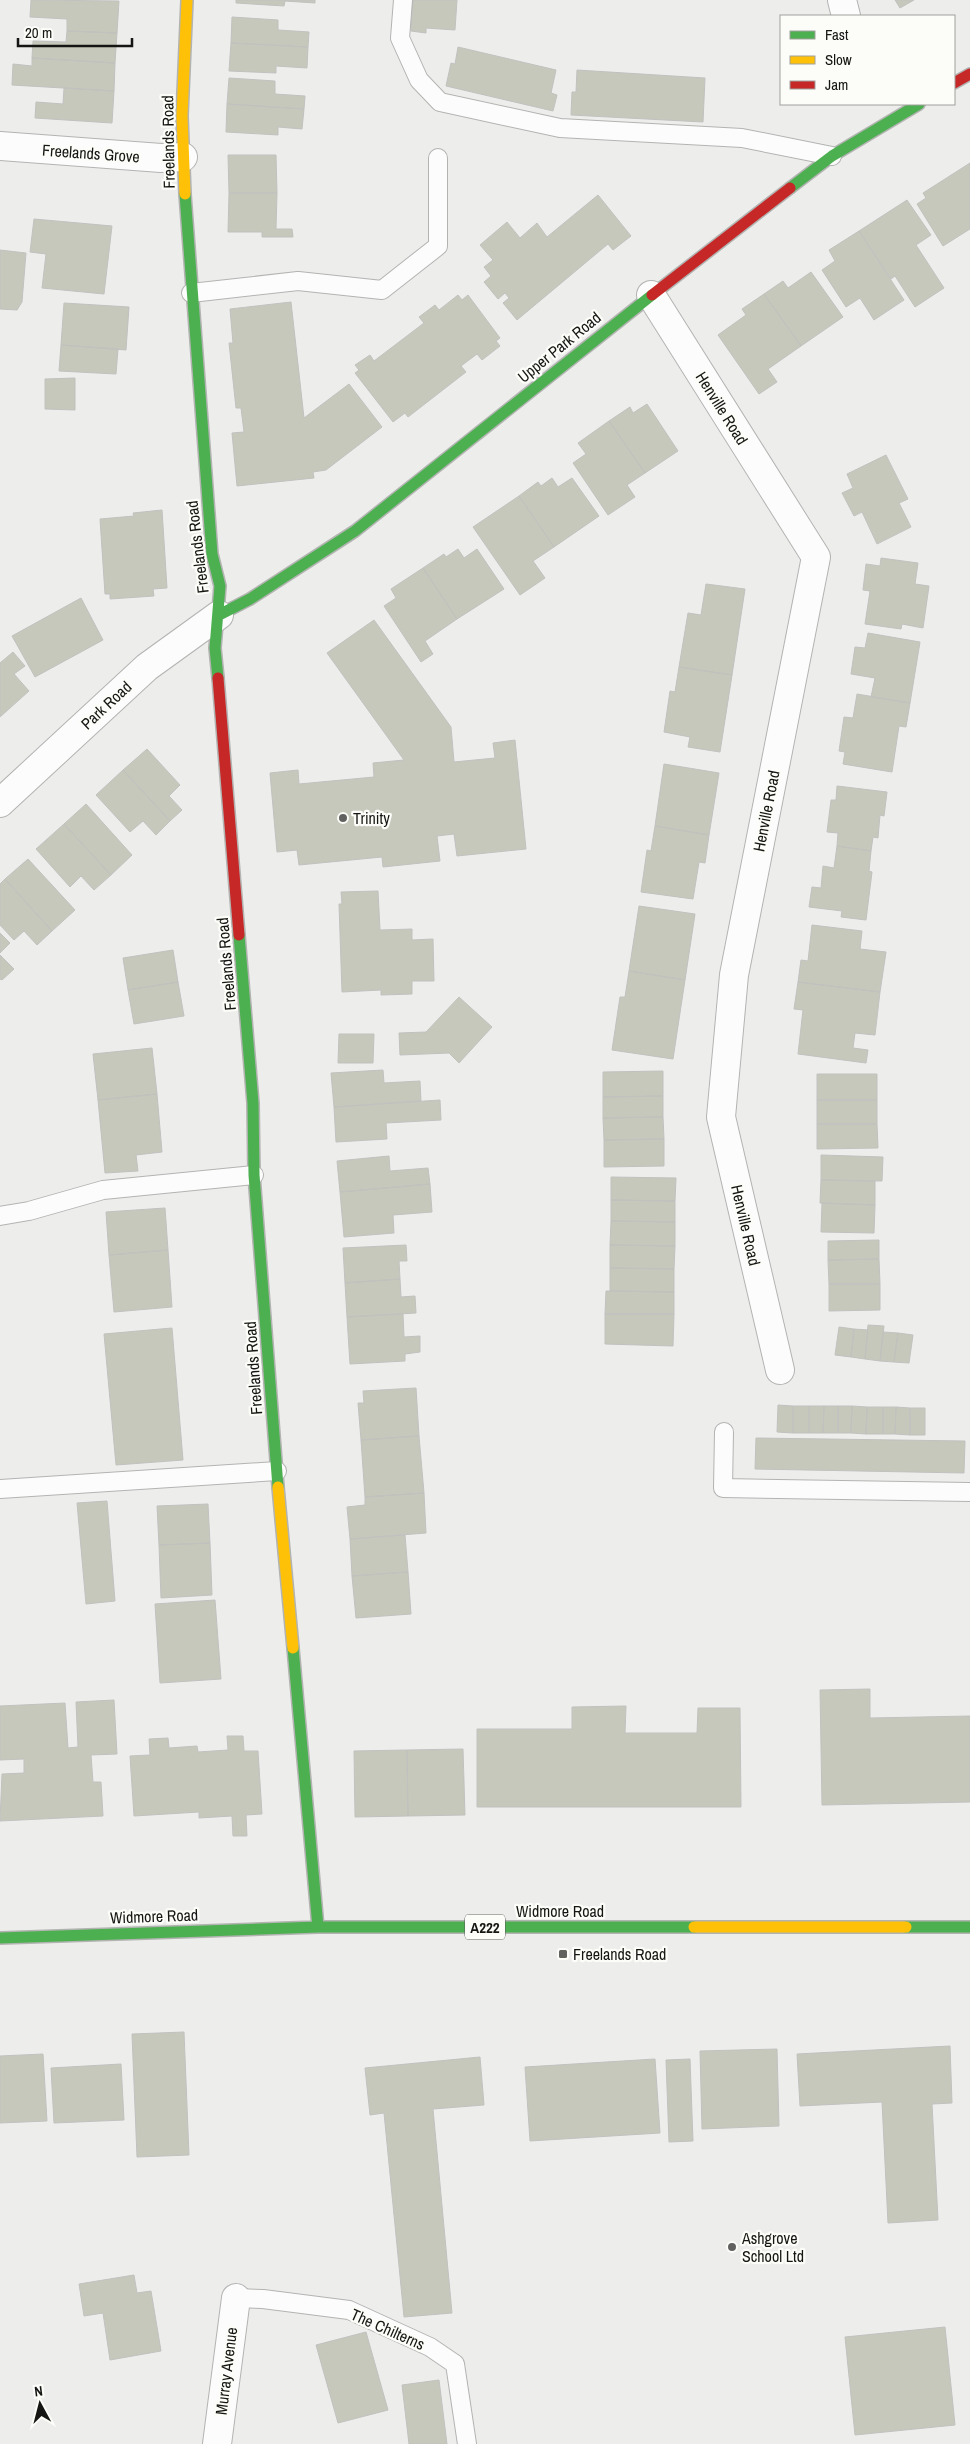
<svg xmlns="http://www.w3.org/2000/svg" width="970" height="2444" font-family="'Archivo Narrow',sans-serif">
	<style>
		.building { fill: #c7c8bc; stroke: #c1c1bf }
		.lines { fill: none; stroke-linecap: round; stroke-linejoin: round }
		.lane-casing { stroke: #b3b4b2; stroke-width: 20 }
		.street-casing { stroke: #b3b4b2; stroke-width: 30 }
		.fast-casing { stroke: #b3b4b2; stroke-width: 14 }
		.slow-casing { stroke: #b3b4b2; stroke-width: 14 }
		.jam-casing { stroke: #b3b4b2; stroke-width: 14 }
		.lane { stroke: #fcfcfc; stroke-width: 18 }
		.street { stroke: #fcfcfc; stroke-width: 28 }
		.fast { stroke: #4caf50; stroke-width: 11 }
		.slow { stroke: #ffc107; stroke-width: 11 }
		.jam { stroke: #c62828; stroke-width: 11 }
		.poi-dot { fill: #61615f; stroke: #fcfcf8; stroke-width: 2 }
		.labels { text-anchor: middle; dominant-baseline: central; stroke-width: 4.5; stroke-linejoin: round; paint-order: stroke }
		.shield { fill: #fcfcf8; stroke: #5a5a58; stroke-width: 1 }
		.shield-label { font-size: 15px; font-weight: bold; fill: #151513 }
		.street-label { font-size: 16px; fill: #151513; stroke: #fcfcf8 }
		.poi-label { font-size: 16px; fill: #151513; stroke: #fcfcf8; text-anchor: start }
	</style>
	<rect width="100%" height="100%" fill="#edeeec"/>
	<path class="building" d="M31,0L119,1L117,33L67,31V19L30,17Z
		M236,0H315V3L285,1L284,6L236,3Z
		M413,0H457L455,30L426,28V33L411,31Z
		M895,0H914L900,8Z
		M232,17L278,20V30L309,32L308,47L231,43Z
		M67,31L117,33L115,63L32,58L33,41L66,42Z
		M231,43L308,47L307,68L276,66V73L229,71Z
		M458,47L556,70L551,93L557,95L553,111L446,86L451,63L455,64Z
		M32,58L115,63L114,91L12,85L13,64L32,66Z
		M577,70L705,78L703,122L571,115L572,92H576Z
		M229,78L275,81V94L305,96L304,109L227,104Z
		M64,88L114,91L112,123L35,118L36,102L63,104Z
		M227,104L304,109L302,129L278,127V135L226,132Z
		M228,155H276L277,193H229Z
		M970,163V229L943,246L917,204L926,198L923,193Z
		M229,193H277L276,229H292L293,237H262V232H228Z
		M598,195L631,236L613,250L608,244L517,320L503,303L509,298L505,293L498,299L484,282L491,276L484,267L493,260L480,245L507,222L520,238L537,223L547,237Z
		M907,200L931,235L916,245L944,288L915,307L895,276L891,279L859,231Z
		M34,219L112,226L104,294L42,288L46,254L30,252Z
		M859,231L904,300L874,320L860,298L846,307L822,270L835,261L829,250Z
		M0,250L26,253L22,302L17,310L0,309Z
		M811,272L843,317L801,346L764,294L783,281L788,288Z
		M764,294L801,346L768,369L777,382L759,394L718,335L746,315L742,309Z
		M458,295L462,300L468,295L500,338L496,341L500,346L482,360L477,354L461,366L466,372L408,417L405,413L393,422L355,373L359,370L355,365L370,355L374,361L424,323L419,317L435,305L439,310Z
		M291,302L304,418L349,384L382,427L326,470L313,472L314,478L237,486L232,433L244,432L241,408H236L229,343H233L230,309Z
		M64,303L129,307L126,350L61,345Z
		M61,345L118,349L116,374L59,371Z
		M75,378V410L45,409V379Z
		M647,404L678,451L645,473L609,421L630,407L633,413Z
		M609,421L645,473L627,485L635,497L608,515L573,463L586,454L578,443Z
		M886,455L908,499L899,503L911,527L877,544L862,512L854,516L842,493L853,488L847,474Z
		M552,478L558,487L572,478L599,516L554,547L519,496L538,482L541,486Z
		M519,496L554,547L533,561L545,578L520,595L473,527Z
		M162,510L167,588L153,589L154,596L110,599V594H105L100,519L134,516L133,513Z
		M458,549L464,558L477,549L504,589L457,619L423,568L444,554L446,557Z
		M881,558L918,563L915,584L929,586L923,628L902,624L901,629L865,624L870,591L863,590L866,564L880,566Z
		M423,568L457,619L425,641L433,654L421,662L384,606L396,598L391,589Z
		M706,584L745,589L732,675L679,667L688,613L701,615Z
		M81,598L103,640L35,677L12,636Z
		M374,620L451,727L454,762L495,758L493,743L515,740L526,849L457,856L454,834L437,836L440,861L383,867L382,857L299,865L297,850L277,852L270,773L298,770L299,784L374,777L373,763L404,760L327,653Z
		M868,633L920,642L910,703L871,697L875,678L851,674L855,647L865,648Z
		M13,652L25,666L14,674L29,691L0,717V663Z
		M679,667L732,675L720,752L688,747L690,737L664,732L670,691L675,692Z
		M857,694L910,703L906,727L899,726L892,772L843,764L845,752L839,751L844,717L853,718Z
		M147,749L180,785L169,796L182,810L170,821L123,770Z
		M664,764L719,773L709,835L655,826Z
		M123,770L170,821L156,835L143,821L130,832L96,795Z
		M837,786L887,792L884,816L880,815L878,838L873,837L871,851L837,846L838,833L827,832L831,800H836Z
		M86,804L132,855L111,875L64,824Z
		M64,824L111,875L94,890L81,876L70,887L36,849Z
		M655,826L709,835L705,863L699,862L693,899L641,892L647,850L651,851Z
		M837,846L871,851L869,871L872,872L866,920L841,917L842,911L809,907L812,887L821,888L823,866L834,868Z
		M28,859L75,910L52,931L5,879Z
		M5,879L52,931L37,945L24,931L14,940L0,925V884Z
		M378,891L380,930L412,929V940L433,939L434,981H412V994L381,995V990L342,992L339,904H342L341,892Z
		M639,906L695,914L685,980L629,971Z
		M812,925L862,931L860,949L886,952L880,992L798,982L801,960L808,961Z
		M0,933L10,943L0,953Z
		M173,950L178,982L128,990L123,958Z
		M0,955L14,969L2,980L0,979Z
		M629,971L685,980L673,1059L612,1050L620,997H625Z
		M178,982L184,1016L134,1024L128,990Z
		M798,982L880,992L875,1035L855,1033L853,1048L868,1050L866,1063L798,1054L803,1010L794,1009Z
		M459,997L492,1027L459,1063L449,1053L400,1055L399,1033L426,1032Z
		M339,1034H374L373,1063H338Z
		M152,1048L157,1094L98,1100L93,1054Z
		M383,1070L384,1083L420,1081L421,1101L334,1107L331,1073Z
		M663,1071V1096L603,1097V1072Z
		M817,1074H877V1100H817Z
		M157,1094L162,1152L136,1155L138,1171L105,1173L98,1100Z
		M663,1096V1117L603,1118V1097Z
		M440,1100L441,1120L386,1123L387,1139L336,1142L334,1107Z
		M817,1100H877V1124H817Z
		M663,1117L664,1139L604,1140L603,1118Z
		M817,1124H877L878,1148L817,1149Z
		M664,1139V1166L604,1167V1140Z
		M821,1155L883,1157L882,1181L821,1180Z
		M389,1156L390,1171L428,1168L430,1184L340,1192L337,1161Z
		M611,1177L676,1178L675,1201L611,1200Z
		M821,1180L875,1181V1205L820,1203Z
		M430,1184L432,1212L393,1215L394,1233L344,1237L340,1192Z
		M611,1200L675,1201V1222L611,1221Z
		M822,1203L875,1205L874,1233L821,1232Z
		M165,1208L168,1250L109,1255L106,1212Z
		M611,1221L675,1222V1246L610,1245Z
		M879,1240V1259L828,1260V1241Z
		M406,1245L407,1261H399L400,1279L345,1283L343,1248Z
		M610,1245L675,1246L674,1269L610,1268Z
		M168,1250L172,1307L114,1312L109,1255Z
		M879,1259L880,1284H829L828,1260Z
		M610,1268L674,1269V1292L610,1291Z
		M400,1279L401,1297L415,1296L416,1313L347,1317L345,1283Z
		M829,1284H880V1310L829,1311Z
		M606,1291L674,1292V1314H605Z
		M403,1314L404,1337L420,1336V1352L405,1354V1361L350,1364L347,1317Z
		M605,1314H674L673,1346L605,1344Z
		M868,1325L884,1326L880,1361L865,1359Z
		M839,1327L854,1329L851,1357L835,1355Z
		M172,1328L183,1460L116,1465L104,1334Z
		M854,1329L868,1330L865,1359L851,1357Z
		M883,1332L898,1333L894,1362L880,1361Z
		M898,1333L913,1335L909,1363L894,1362Z
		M416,1388L419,1436L361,1440L358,1403H364L363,1391Z
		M778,1405L793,1406V1433L777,1432Z
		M793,1406H809V1433H793Z
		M809,1406H824L823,1433H809Z
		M824,1406H838V1433H823Z
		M838,1406H852L851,1433H838Z
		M852,1406L867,1407L866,1434L851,1433Z
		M867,1407H883V1434H866Z
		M883,1407H896L895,1434H883Z
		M896,1407L910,1408V1435L895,1434Z
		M910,1408H925V1435H910Z
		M419,1436L424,1493L365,1497L361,1440Z
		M756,1438L965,1441L964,1473L755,1469Z
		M424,1493L426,1533L350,1539L347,1507L365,1505V1497Z
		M107,1501L115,1601L86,1604L77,1503Z
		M208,1504L210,1543L159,1545L157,1506Z
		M405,1535L408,1572L352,1576L350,1539Z
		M210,1543L212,1595L161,1598L159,1545Z
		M408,1572L411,1614L356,1618L352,1576Z
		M215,1600L221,1679L160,1683L155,1604Z
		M870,1689V1718L970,1716V1802L822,1805L820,1690Z
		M114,1700L117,1754L91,1755L93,1782H101L103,1816L0,1821L2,1774L24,1773V1759L0,1760V1706L65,1703L68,1748L78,1747L76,1702Z
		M626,1706L625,1733H697L698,1708H740L741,1807H477V1729H572V1707Z
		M227,1736H243L244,1751H258L262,1814L246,1815L247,1836H233L232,1816L199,1818V1812L134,1816L130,1756L150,1755L149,1739L168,1738L169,1748L197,1746L198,1752L228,1750Z
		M463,1749L465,1815L408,1816L407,1750Z
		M407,1750L408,1816L355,1817L354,1751Z
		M184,2032L189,2155L137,2157L132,2034Z
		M950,2046L952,2103L932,2104L938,2220L888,2223L882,2102L800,2106L797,2054Z
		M777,2049L779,2126L702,2129L700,2051Z
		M43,2054L47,2121L0,2123V2056Z
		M480,2057L484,2105L433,2109L452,2313L404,2317L384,2113L370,2115L365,2068Z
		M655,2059L660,2133L530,2141L525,2067Z
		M690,2059L693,2141L669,2142L666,2060Z
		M121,2064L124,2120L54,2123L51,2068Z
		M134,2275L137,2293L151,2291L161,2351L110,2360L103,2313L84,2316L79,2284Z
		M945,2327L955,2425L855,2435L845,2337Z
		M366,2332L388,2410L338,2423L316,2345Z
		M439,2380L447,2444H409L402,2385Z"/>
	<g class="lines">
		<g class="lane-casing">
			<path id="lane" d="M403,0L400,38L419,80L440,102L560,128L742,138L832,156
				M191,293L298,281L382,290L438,246V158
				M0,1216L29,1211L103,1190L254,1175
				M724,1432L723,1488L970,1492
				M0,1489L277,1471
				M236,2298L263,2299L349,2310L430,2347L455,2364L467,2444"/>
		</g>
		<g class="street-casing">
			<path id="street" d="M842,0L846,16
				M0,146L161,158L183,157
				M651,295L816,557L734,975L721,1117L780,1370
				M0,803L147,667L219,615
				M217,2444L236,2298"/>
		</g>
		<g class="fast-casing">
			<path id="fast" d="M790,188L832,156L919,104
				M185,194L212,554L220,586L215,648L218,678
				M219,615L250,599L355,531L652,295
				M239,935L253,1103L254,1175L278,1487
				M293,1648L318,1927
				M906,1927H970
				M0,1938L318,1927H694"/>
		</g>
		<g class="slow-casing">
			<path id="slow" d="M185,194L182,116L187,0
				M278,1487L293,1648
				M694,1927H906"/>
		</g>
		<g class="jam-casing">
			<path id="jam" d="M954,83L970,74
				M652,295L790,188
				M218,678L239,935"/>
		</g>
		<use href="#lane" class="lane"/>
		<use href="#street" class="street"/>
		<use href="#fast" class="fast"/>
		<use href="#slow" class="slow"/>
		<use href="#jam" class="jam"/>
	</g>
	<g class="poi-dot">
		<circle cx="343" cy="818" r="5"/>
		<rect x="558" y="1949" width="10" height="10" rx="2.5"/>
		<circle cx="732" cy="2247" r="5"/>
	</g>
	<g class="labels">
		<rect class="shield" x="465" y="1914.5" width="40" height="25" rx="4"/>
		<g class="shield-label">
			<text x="485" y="1927">A222</text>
		</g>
		<g class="street-label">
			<text transform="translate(168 142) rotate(-91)">Freelands Road</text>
			<text transform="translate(91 153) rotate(4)">Freelands Grove</text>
			<text transform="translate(559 347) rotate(-39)">Upper Park Road</text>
			<text transform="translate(722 408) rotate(58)">Henville Road</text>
			<text transform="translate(197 547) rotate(-97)">Freelands Road</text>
			<text transform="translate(106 705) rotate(-43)">Park Road</text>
			<text transform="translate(766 811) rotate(-79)">Henville Road</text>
			<text transform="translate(226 964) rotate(-95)">Freelands Road</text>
			<text transform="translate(746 1225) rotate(77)">Henville Road</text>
			<text transform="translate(253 1368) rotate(-94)">Freelands Road</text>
			<text x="560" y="1911">Widmore Road</text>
			<text transform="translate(154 1916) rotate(-2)">Widmore Road</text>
			<text transform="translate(388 2329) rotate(24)">The Chilterns</text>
			<text transform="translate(226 2371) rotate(-83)">Murray Avenue</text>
		</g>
		<g class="poi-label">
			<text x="353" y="818">Trinity</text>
			<text x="573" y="1954">Freelands Road</text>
			<text x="742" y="2238">Ashgrove<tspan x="742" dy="18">School Ltd</tspan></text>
		</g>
	</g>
	<rect x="780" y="15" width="175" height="90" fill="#fcfcf8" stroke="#a0a09c"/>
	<rect x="790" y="31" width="25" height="8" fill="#4caf50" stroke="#a0a09c"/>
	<text x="825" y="40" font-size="15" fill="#151513">Fast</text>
	<rect x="790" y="56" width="25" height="8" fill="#ffc107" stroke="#a0a09c"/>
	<text x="825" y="65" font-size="15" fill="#151513">Slow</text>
	<rect x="790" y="81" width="25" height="8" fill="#c62828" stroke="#a0a09c"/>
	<text x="825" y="90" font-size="15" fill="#151513">Jam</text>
	<g transform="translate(40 2404) rotate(353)" stroke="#fcfcf8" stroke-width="4" paint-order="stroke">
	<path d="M0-4L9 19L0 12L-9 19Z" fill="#151513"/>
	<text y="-8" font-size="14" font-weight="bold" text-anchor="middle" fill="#151513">N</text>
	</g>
	<path d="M18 38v8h114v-8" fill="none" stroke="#151513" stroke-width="2.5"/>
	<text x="25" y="38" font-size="15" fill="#151513" stroke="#fcfcf8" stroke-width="4" paint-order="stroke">20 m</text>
</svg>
